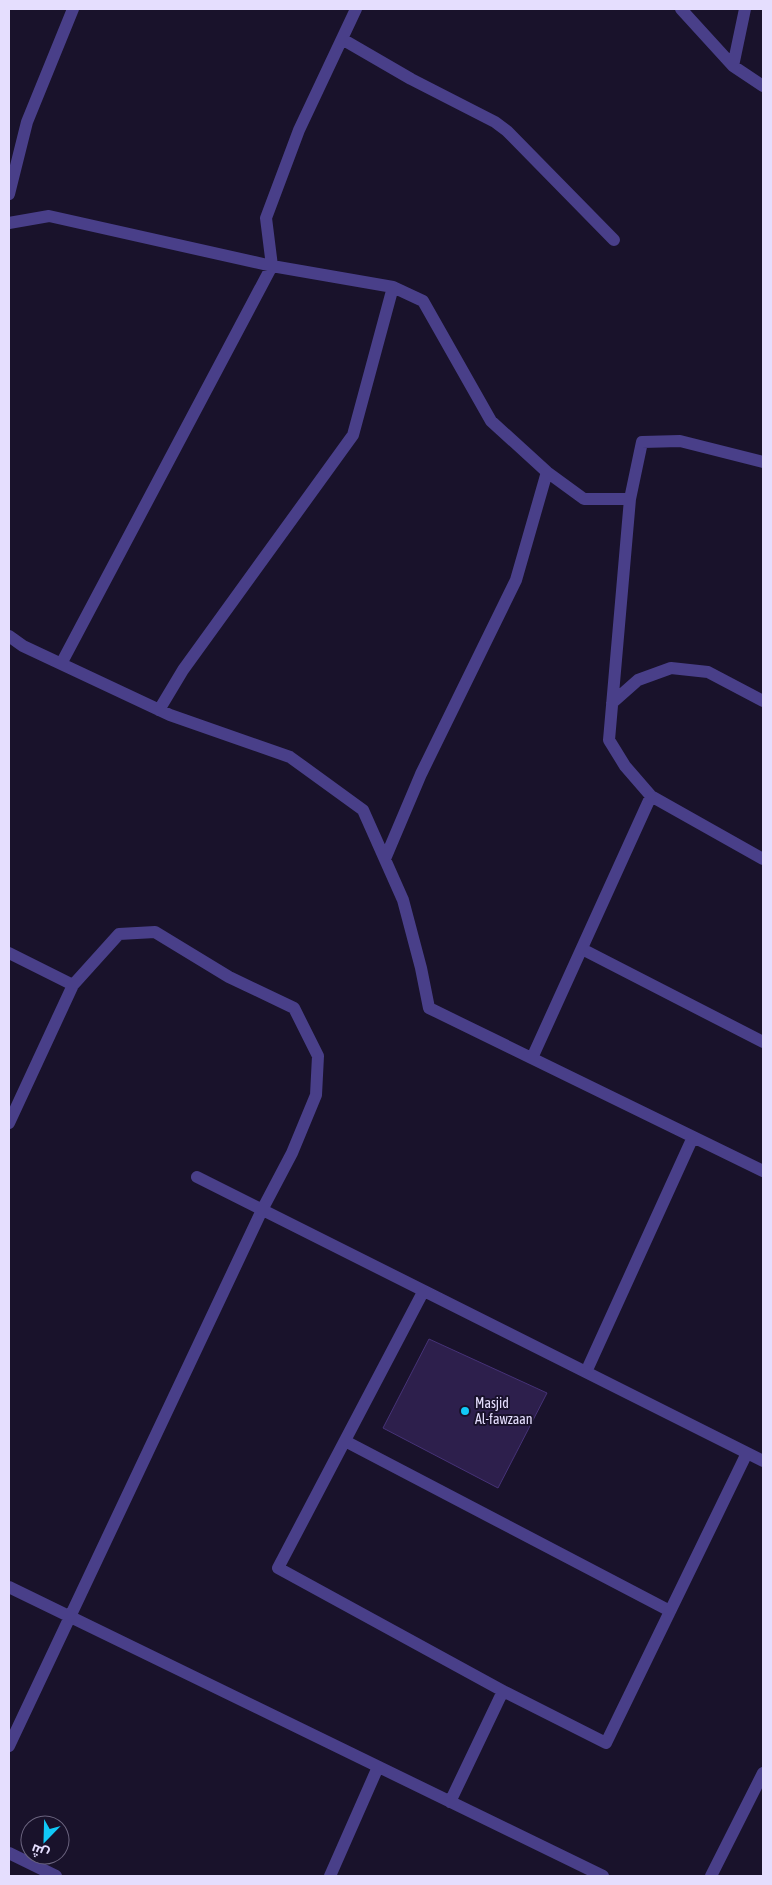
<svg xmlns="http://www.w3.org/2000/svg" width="772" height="1885" font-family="'Asap Condensed',Cairo,sans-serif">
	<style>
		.building { fill: #2d1f4c; stroke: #463277 }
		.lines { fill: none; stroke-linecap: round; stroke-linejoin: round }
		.street { stroke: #493f89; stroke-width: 12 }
		.poi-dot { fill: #11c9f7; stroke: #19122b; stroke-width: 2 }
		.labels { text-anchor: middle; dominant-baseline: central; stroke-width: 4; stroke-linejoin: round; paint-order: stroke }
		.poi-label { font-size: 14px; fill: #e5defe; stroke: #19122b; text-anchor: start }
	</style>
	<rect width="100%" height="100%" fill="#19122b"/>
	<path class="building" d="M429,1339L547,1393L498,1488L383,1428Z"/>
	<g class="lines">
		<path class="street" d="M681,9L733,66L763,86
			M342,39L411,79L495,122L507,131L614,240
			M733,66L745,9
			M9,194L27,122L73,9
			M9,223L49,216L272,266L393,287L423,301L491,421L547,472L584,499H630
			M9,636L23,646L170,715L290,757L363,810L403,900L421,968L429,1008L763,1171
			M61,664L272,266L266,218L299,130L356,9
			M612,703L638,680L671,668L708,672L763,701
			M159,710L183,670L353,435L393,287
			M651,796L625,766L609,740L630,499L642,442L680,441L763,462
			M385,859L421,774L516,580L547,472
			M582,949L763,1042
			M9,953L73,985
			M532,1058L651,796L763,859
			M9,1123L73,985L119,934L155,932L229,977L294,1008L318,1056L316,1095L292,1153L262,1210L9,1746
			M197,1177L763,1461
			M423,1292L278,1568L503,1691L606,1743L747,1453
			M586,1372L693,1137
			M345,1441L670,1611
			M9,1587L603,1876
			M450,1802L503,1691
			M9,1853L56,1876
			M330,1876L378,1767
			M711,1876L763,1773"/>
	</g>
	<circle class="poi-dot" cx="465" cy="1411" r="5"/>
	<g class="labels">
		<g class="poi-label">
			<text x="475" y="1403">Masjid<tspan x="475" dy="16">Al-fawzaan</tspan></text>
		</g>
	</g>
	<rect width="772" height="1885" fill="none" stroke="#e5defe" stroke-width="20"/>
	<g transform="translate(45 1840) rotate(203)"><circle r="24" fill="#19122b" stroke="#6b647f"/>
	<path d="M0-4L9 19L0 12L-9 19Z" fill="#11c9f7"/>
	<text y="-8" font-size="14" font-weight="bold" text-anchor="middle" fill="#e5defe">ش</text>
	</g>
</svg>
